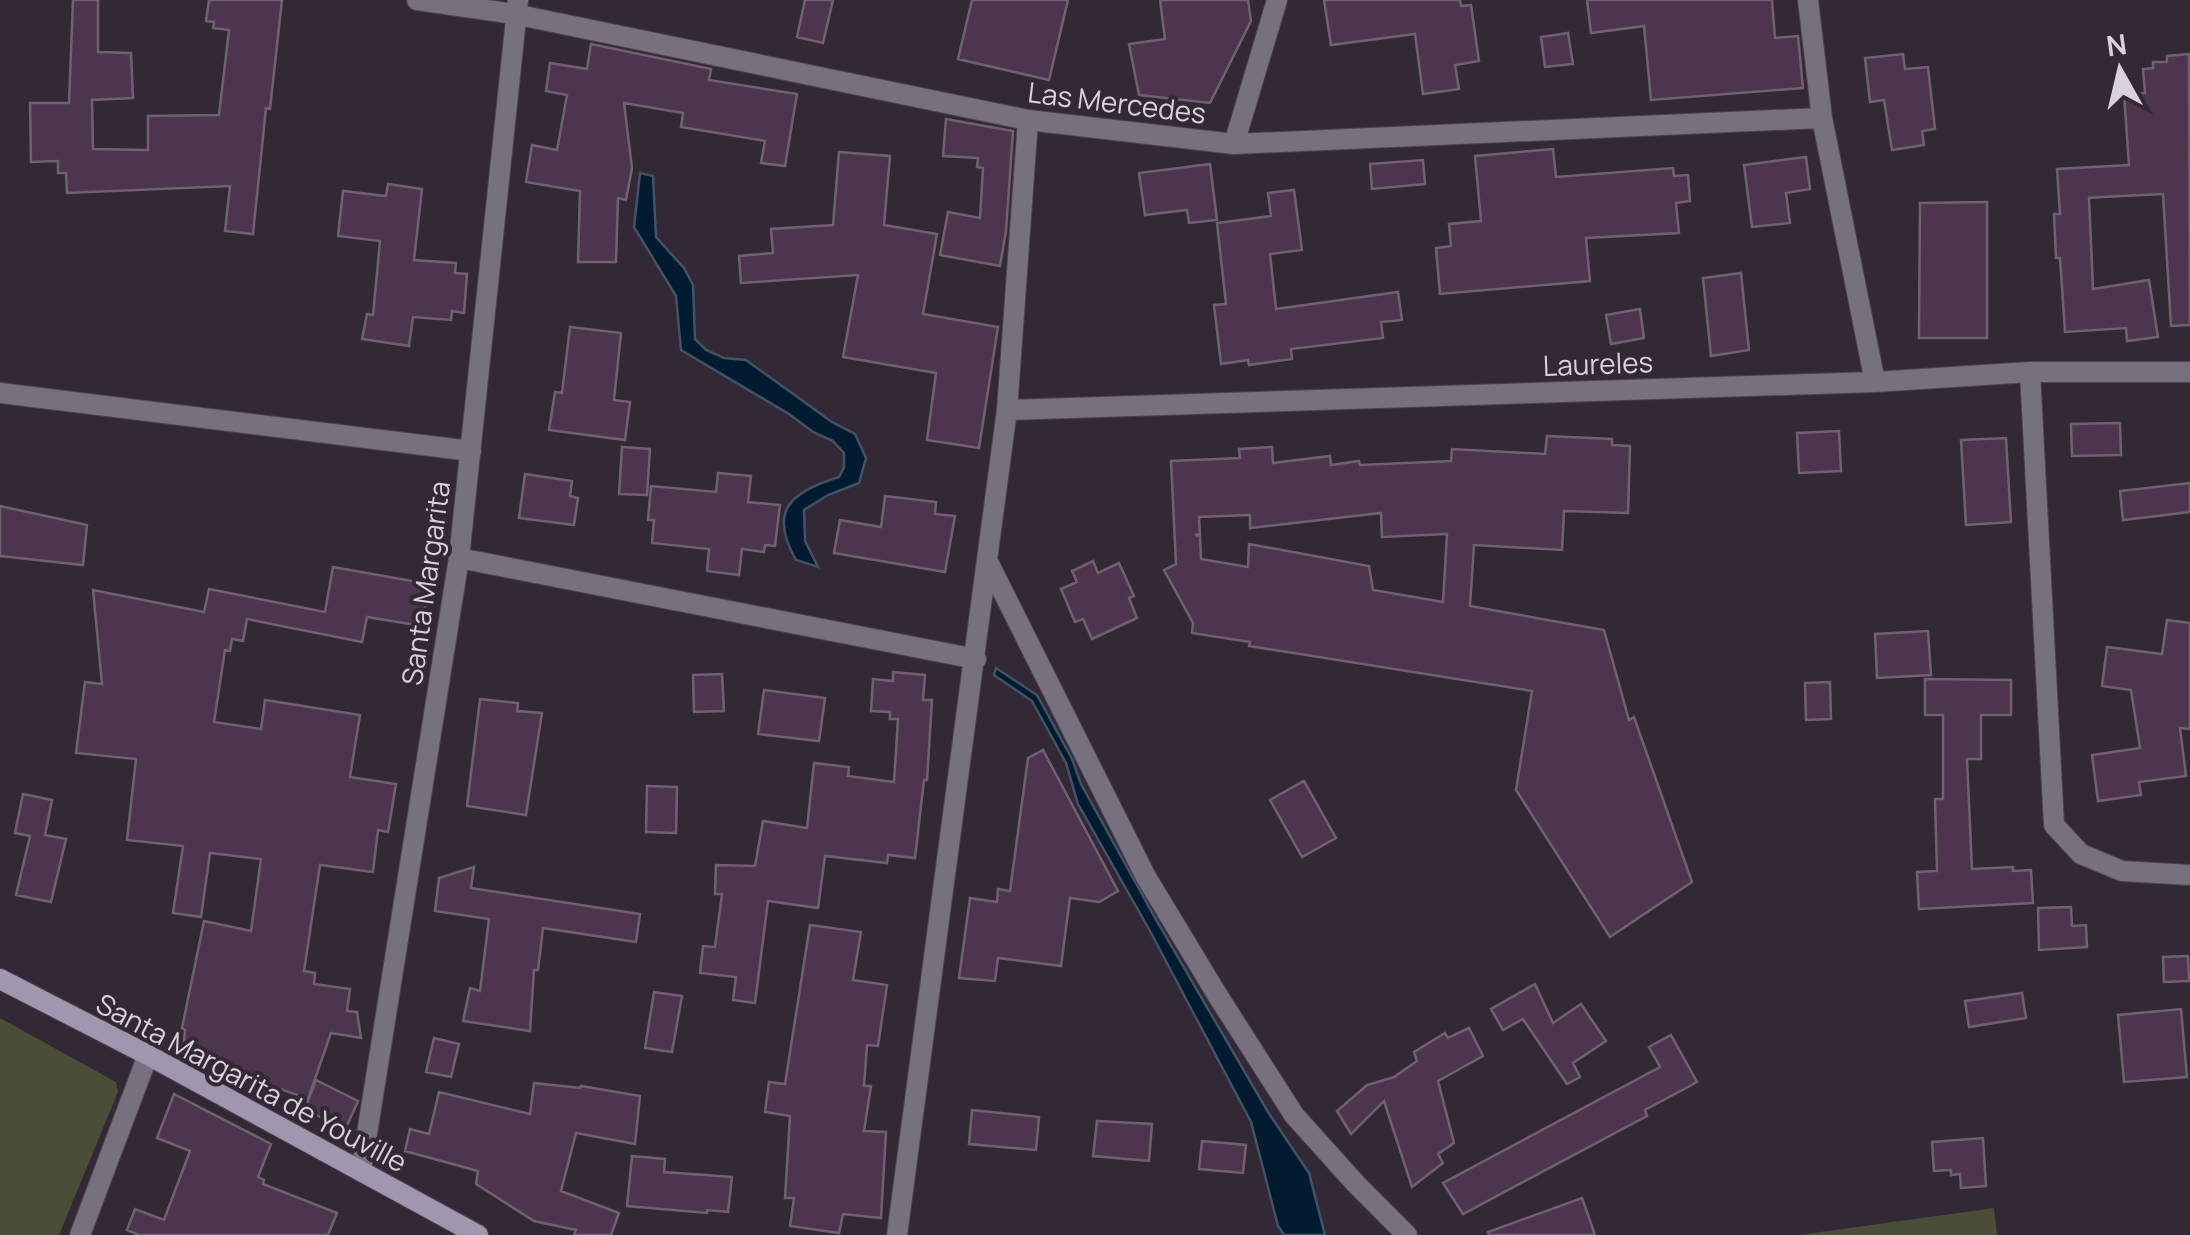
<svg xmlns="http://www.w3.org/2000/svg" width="2190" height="1235" font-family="Manrope,sans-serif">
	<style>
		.green { fill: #4a4d38 }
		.water { fill: #031b31; stroke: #435264; stroke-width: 2.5 }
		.building { fill: #4d354f; stroke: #706171; stroke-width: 2.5; fill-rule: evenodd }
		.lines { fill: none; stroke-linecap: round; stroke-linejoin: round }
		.street-casing { stroke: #4e4350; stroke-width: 22 }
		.secondary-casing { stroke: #4e4350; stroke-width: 22 }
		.street { stroke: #77707f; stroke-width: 20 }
		.secondary { stroke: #a196af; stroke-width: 20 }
		.labels { text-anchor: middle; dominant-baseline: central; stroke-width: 8; stroke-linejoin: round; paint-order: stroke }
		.street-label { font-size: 28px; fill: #d9d1db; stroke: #332836 }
	</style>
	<rect width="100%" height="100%" fill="#332836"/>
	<path class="green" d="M0,1018L116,1082L118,1092L59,1235H0Z
		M1994,1208L1997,1235H1799Z"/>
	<path class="water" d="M640,173L653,176L656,237L684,268L693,285L695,339L706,350L724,358L746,360L832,422L855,434L866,458L859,483L828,495L804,510L805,541L818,567L796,560C768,511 790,492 839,477L844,467V453L833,441L813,432L789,414L681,350L676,296L634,227Z
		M996,668L1037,695L1072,759L1081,784L1155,918L1268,1112L1309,1173L1325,1235H1284L1278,1226L1251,1122L1150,931L1078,804L1066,763L1032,701L994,675Z"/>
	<path class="building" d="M73,0H98V52L131,53L133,98L92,100L93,149L148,150V116L219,115L229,30L213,28L214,22L206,21L209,0H282L270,109L266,108L253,234L225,231L230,186L67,193L66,173H58V161L31,162L30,103H69Z
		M805,0H833L823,43L797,37Z
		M972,0H1068L1049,80L958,59Z
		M1160,0H1248L1251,21L1210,103L1139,95L1129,44L1165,39Z
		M1324,0H1460L1461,6L1471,5L1479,61L1455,65L1459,89L1423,94L1415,34L1331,45Z
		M1587,0H1772L1775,38L1798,36L1803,88L1651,100L1644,26L1591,33Z
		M1568,33L1573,64L1545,67L1541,37Z
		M591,44L711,69L709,80L797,94L785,166L761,163L765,141L681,127L683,113L624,103L632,168L626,200L618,198L616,262H578L580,191L526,182L532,145L557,150L567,95L546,91L550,63L587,69Z
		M1903,54L1905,69L1928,67L1935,129L1922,131L1924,145L1892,150L1884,100L1870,102L1865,58Z
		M2189,54L2190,325L2171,326L2163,194L2103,197L2089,198L2093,289L2149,280L2158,337L2127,341L2126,328L2065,332L2060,258H2056L2054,214H2060L2057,169L2129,165L2124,94L2145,93L2143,69L2153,68V62H2167V56Z
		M946,119L1013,131L1006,231L1000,266L940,255L948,212L980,218L983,168L977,167L978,158L943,156Z
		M1553,149L1556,177L1673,168L1674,176L1688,175L1690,201L1676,203L1679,233L1586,238L1590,281L1440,294L1436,248L1451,246L1449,224L1481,221L1475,156Z
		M839,152L890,156L884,225L937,234L923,314L998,327L979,448L927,440L936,373L843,357L858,275L741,283L739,256L773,253L771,229L833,225Z
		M1806,157L1810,189L1786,193L1790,223L1752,227L1744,165Z
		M1423,160L1425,184L1372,189L1370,164Z
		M1210,164L1217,220L1189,223L1187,210L1145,215L1139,173Z
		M388,184L422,189L414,260L456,263L455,273L467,274L464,313L452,311L451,320L413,317L409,346L362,339L367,314L373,315L380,241L338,236L343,191L386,196Z
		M1294,190L1302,250L1270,254L1276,309L1398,292L1402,320L1381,322L1383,338L1291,349L1292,359L1249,365L1248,360L1221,364L1214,305L1226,304L1217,223L1271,216L1268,193Z
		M1987,202V338H1919L1920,203Z
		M1741,273L1749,350L1711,356L1703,278Z
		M1640,309L1644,338L1611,344L1606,315Z
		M570,327L621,333L614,400L630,402L625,440L549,430L555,392L562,393Z
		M2120,423L2121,455L2072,456L2071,424Z
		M1839,431L1841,471L1799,473L1797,433Z
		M1547,436L1612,439V445L1630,446L1628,513L1564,511L1562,550L1474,545L1470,606L1604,630L1629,720L1634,717L1692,882L1610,937L1516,790L1532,691L1249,646L1250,642L1192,633L1193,623L1164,570L1176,564L1171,461L1240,458L1239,449L1272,447L1273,463L1330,456L1331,465L1359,461L1360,465L1451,461L1452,449L1545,454ZM1381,513L1382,537L1447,534L1443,602L1373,590L1369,566L1249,544L1248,567L1201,559L1200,536L1195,535L1200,534L1199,517L1250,515V528Z
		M2006,438L2011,522L1966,525L1961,440Z
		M622,447L650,449L647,495L619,494Z
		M718,473L751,476L748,502L780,505L775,546L765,545L764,552L742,549L739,575L707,571L709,549L652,543L654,520H648L651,486L716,492Z
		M525,474L572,481L570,496L578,498L574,525L519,518Z
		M2190,483V512L2123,520L2120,491Z
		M885,496L936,502L935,514L955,516L945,572L834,553L840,520L881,527Z
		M0,506L87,525L83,565L0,556Z
		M1093,561L1098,573L1119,563L1134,596L1129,598L1137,618L1092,639L1083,619L1075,622L1061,589L1077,582L1072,571Z
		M333,567L429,584L422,626L367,617L362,642L247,619L243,641L232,639L230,651L225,650L214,722L261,729L265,700L360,715L350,777L396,784L388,832L378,830L373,872L320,865L304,971L315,973L314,984L350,989L347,1011L357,1012L361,1038L331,1033L308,1099L258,1081L184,1041L185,1030L182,1028L204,921L251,931L261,859L210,853L201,917L173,913L183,846L127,840L136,759L76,753L85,682L102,684L93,590L204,612L209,589L325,612Z
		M2167,620L2190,623V729L2180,728L2186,776L2139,782L2141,795L2098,801L2092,755L2140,748L2131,690L2102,686L2107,647L2162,654Z
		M1928,631L1931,675L1877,678L1875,634Z
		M893,672L925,675L923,700H932L927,780H924L915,858L888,855L887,863L825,856L818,908L768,901L755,1003L733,1000L736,977L700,973L703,946L715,947L722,894H715L716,865L755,866L763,821L807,828L814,763L849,767L848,776L894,782L898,719H890V712L871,711L873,679L893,681Z
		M722,674L724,711L694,712L693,675Z
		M1925,679L2011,680V715H1981V759H1967L1972,869L2013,867V871L2031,870L2033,903L1919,909L1917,872L1937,871L1935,799H1943V715H1925Z
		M1830,682L1831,719L1806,720L1805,683Z
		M764,690L825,698L819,741L758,734Z
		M480,699L518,703L517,711L542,713L526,815L467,806Z
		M1043,750L1118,891L1099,902L1070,898L1061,966L998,958L995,981L959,978L970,898L997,902L998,889L1010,891L1028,758Z
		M1304,781L1336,838L1302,857L1270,800Z
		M647,786L677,787L676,833L646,832Z
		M23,794L52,800L45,835L66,839L51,902L16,895L30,836L15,833Z
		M474,867L471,888L640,914L636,942L543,928L538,970H534L530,1031L463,1021L470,988L480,991L489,919L435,911L439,878Z
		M2071,907L2072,926L2086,925L2087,947L2039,950L2038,908Z
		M810,925L861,932L853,980L887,985L878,1046L867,1045L864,1086H871L864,1131L886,1132L881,1218L843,1214L839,1233L790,1226L794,1198H785L790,1116L765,1112L769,1082L785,1084Z
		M2188,956L2189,981L2164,982L2163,957Z
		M1535,984L1553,1023L1581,1004L1606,1041L1573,1063L1580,1077L1567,1084L1523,1019L1503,1030L1491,1009Z
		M654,992L682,996L672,1052L645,1048Z
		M2022,993L2026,1018L1969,1027L1965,1001Z
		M2181,1009L2187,1077L2124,1082L2118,1015Z
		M1469,1028L1483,1056L1438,1081L1454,1143L1438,1154L1443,1163L1412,1187L1384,1101L1351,1134L1337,1111L1367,1085L1394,1077L1417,1061L1414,1052L1445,1033L1448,1038Z
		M1671,1035L1697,1082L1645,1110L1647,1116L1463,1214L1443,1183L1660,1067L1649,1047Z
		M434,1038L459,1044L451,1077L426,1072Z
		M316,1080L358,1101L345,1130L305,1109Z
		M534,1083L580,1088L581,1086L640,1096L635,1144L576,1133L561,1191L619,1213L611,1235H574L576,1230L534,1221L476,1184L478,1171L405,1151L410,1129L429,1134L439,1092L530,1114Z
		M174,1094L271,1144L258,1177L264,1180L263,1184L337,1213L328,1235H139L127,1230L135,1209L164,1220L190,1151L157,1138Z
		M972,1110L1039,1117L1036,1150L969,1144Z
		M1097,1121L1152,1124L1149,1161L1093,1156Z
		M1983,1138L1986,1186L1961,1188L1960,1174L1951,1175V1170L1934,1171L1932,1142Z
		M1202,1141L1246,1145L1243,1173L1199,1169Z
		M632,1156L665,1159L664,1172L732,1177L728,1212L707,1210V1213L627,1206Z
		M1582,1198L1595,1235H1489L1488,1232Z"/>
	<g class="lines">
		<g class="street-casing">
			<path id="street" d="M417,0L514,14L1028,120L1234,144L1822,118
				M1808,0L1822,118L1875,382
				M1234,144L1277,0
				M2030,372L2054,825L2081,854L2122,871L2190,875
				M0,393L471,451
				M1007,410L1875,382L2030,372H2190
				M459,558L976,659
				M989,564L1146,877L1218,996L1294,1115L1356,1184L1407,1235
				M361,1171L459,558L518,0
				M80,1235L148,1055
				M897,1235L1007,410L1028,120"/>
		</g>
		<g class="secondary-casing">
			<path id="secondary" d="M0,979L148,1055L478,1235"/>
		</g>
		<use href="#street" class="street"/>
		<use href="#secondary" class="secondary"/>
	</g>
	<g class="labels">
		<g class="street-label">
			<text transform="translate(1117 102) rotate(7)">Las Mercedes</text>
			<text transform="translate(1598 363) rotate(-2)">Laureles</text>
			<text transform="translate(425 583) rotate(-82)">Santa Margarita</text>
			<text transform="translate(252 1082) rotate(28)">Santa Margarita de Youville</text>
		</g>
	</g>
	<g transform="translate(2120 70) rotate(352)" stroke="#332836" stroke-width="8" paint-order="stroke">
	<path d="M0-8L18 38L0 25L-18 38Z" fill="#d9d1db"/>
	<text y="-15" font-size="28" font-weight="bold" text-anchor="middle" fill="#d9d1db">N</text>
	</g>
</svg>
